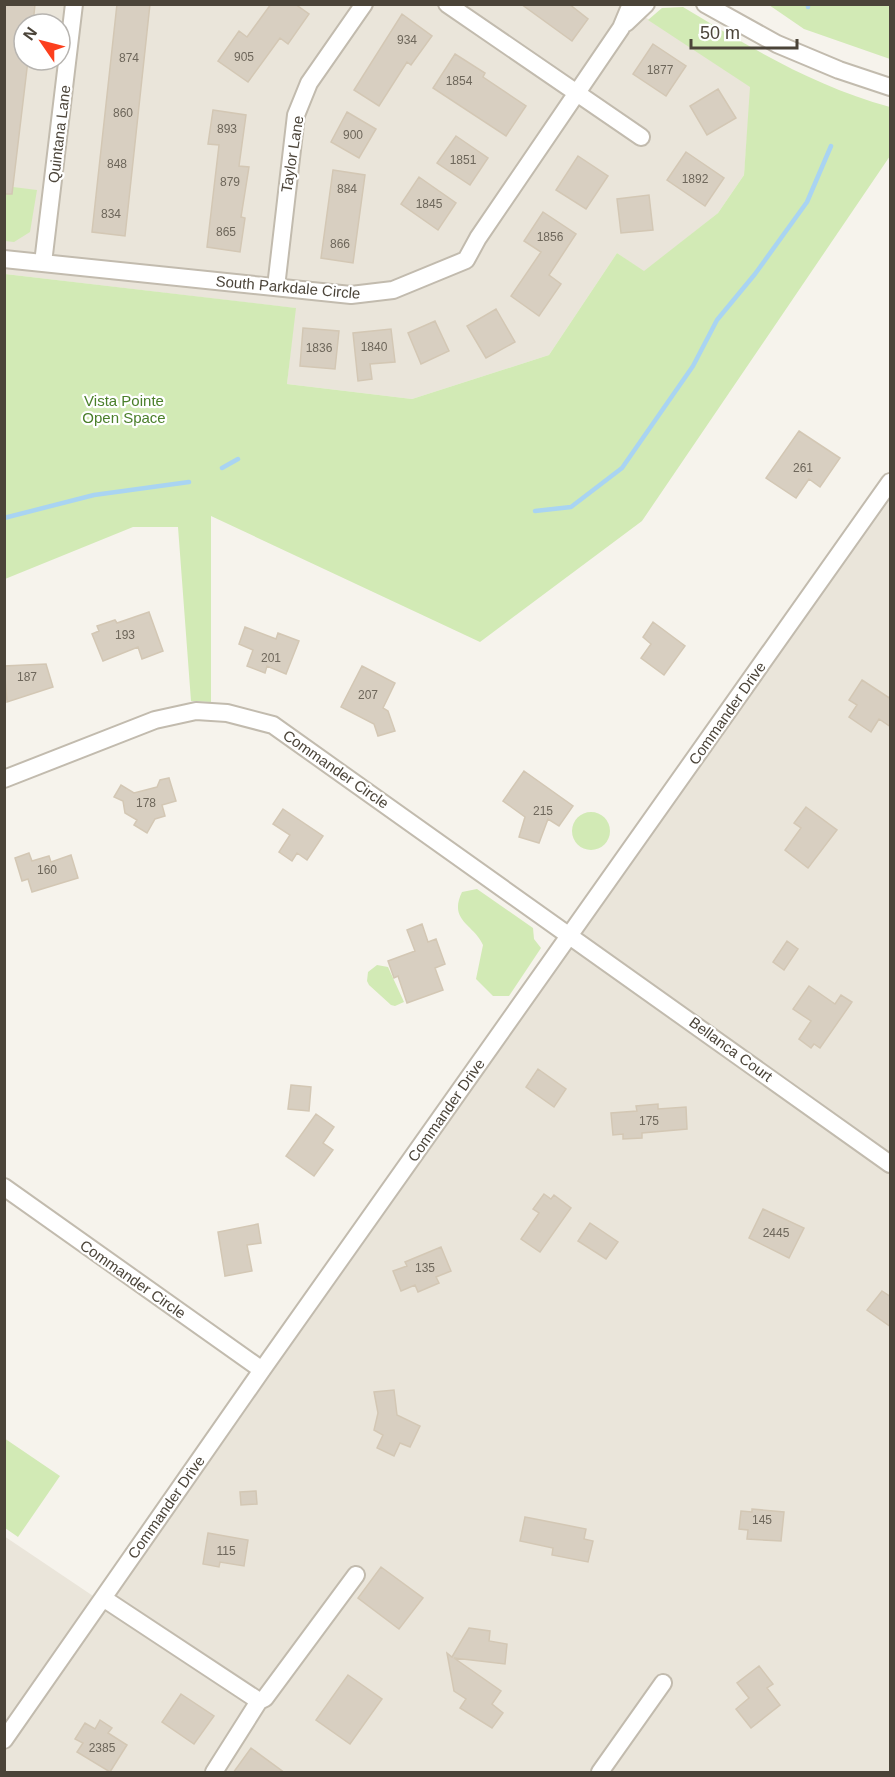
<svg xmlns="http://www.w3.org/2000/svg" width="895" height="1777" font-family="Arial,sans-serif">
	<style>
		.residential { fill: #eae5da; fill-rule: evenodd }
		.green { fill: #d2eab5 }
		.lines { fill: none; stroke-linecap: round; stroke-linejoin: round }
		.stream { stroke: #a9d4f2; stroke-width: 4.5 }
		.building { fill: #d8cfc1; stroke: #d3c7b4; stroke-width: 1.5 }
		.minor-casing { stroke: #c2bbae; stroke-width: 20 }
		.minor { stroke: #fff; stroke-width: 16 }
		.labels { text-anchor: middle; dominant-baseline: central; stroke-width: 4.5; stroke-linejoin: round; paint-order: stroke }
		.number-label { font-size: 12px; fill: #6e675b }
		.street-label { font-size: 15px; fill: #4b4439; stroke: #fff }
		.park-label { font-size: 15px; fill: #4a7f2a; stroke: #fff }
	</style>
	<rect width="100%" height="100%" fill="#f6f3ec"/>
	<path class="residential" d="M5,5H627L751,87L744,175L718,213L644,272L617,253L549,355L412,399L287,384L295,308L5,274ZM24,24H60V60H24Z
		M890,496V1772H5L4,1536L108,1606Z"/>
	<path class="green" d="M769,5H890V59L804,29Z
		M683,7C751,48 813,86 890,107V156L642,521L480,642L211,516V702L191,701L178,527H133L5,579V274L296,308L287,384L412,399L549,355L617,253L644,271L718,213L744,175L750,87L648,20L662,8Z
		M5,186L37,190L30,232L14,242L5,241Z
		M572 831a19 19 0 1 1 38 0a19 19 0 1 1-38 0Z
		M477,889L533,928L534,939L541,948L509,996H493L476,979L483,945C474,924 448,921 462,892Z
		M377,965L388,967L404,1002L395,1006L391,1005L369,985L367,981L368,972Z
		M4,1438L60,1476L18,1537L5,1528Z"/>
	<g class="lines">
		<path class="stream" d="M808,4V7
			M222,468L238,459
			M535,511L571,507L622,468L693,366L717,320L755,274L807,202L831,146
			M4,518L94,495L189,482"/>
	</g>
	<path class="building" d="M4,4H35L33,24H24V60H28L12,194H4Z
		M117,4H150L125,236L92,232Z
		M271,4H295L309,14L288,44L280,38L248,82L218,61L239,31L247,37Z
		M521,4H569L588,19L572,41Z
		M402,14L432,36L411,65L407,62L379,106L354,90Z
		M653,44L686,66L666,96L633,74Z
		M455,54L485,73L483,77L526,106L506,136L433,88Z
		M718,89L736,118L707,135L690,106Z
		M213,110L246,115L239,166L249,167L241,217L245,218L240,252L207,247L219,145L208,144Z
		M347,112L376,129L359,158L331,142Z
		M456,136L488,158L470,185L437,163Z
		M686,152L724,178L705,206L667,180Z
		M578,156L608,176L586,209L556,190Z
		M333,170L365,175L353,263L321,258Z
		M419,177L456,203L438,230L401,204Z
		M649,195L653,230L621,233L617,199Z
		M543,212L576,234L549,275L561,284L539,316L511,296L541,252L524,241Z
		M496,309L515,342L486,358L467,326Z
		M435,321L449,351L421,364L408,333Z
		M303,328L339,331L335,369L300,366Z
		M391,329L395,362L370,364L372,379L358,381L353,333Z
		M799,431L840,458L820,487L809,479L796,498L766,478Z
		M149,612L163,651L142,659L138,647L103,661L92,634L99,631L97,626L115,620L117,623Z
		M653,622L685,646L664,675L641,658L651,644L643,637Z
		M245,627L276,639L278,633L299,641L286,674L267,666L265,673L247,666L253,650L239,644Z
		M46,664L53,687L7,702L4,666Z
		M362,666L395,683L383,708L388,711L395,731L378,736L374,724L341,707Z
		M862,680L891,699V727L879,719L871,732L849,717L857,705L849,700Z
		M524,771L573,806L559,826L548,819L539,843L519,837L525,817L503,801Z
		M169,778L176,801L162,805L165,816L155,819L147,833L134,825L137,820L125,813L123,801L114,797L121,785L134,793L157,787L160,780Z
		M806,807L837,830L808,868L785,850L801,828L794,823Z
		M283,809L323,836L307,860L297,853L292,861L279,852L290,835L273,824Z
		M29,853L32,861L49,856L51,862L71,855L78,878L32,892L28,879L22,881L15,858Z
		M422,924L428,942L436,939L445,964L435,968L443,990L407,1003L398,976L394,978L388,961L415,951L407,930Z
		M787,941L798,949L784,970L773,962Z
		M809,986L835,1004L841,995L852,1002L820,1048L814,1044L811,1048L799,1039L811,1021L793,1009Z
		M538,1069L566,1089L554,1107L526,1087Z
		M291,1085L311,1087L309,1111L288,1109Z
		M658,1104V1109L686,1107L687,1129L642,1133V1138L623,1139V1134L613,1135L611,1113L637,1111L636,1106Z
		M316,1114L334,1127L323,1143L333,1150L314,1176L286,1156Z
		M544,1194L551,1199L554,1195L571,1208L540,1252L521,1239L539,1213L533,1209Z
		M763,1209L804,1228L789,1258L749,1238Z
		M590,1223L618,1242L606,1259L578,1241Z
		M258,1224L261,1243L247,1245L252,1271L225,1276L218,1232Z
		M441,1247L451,1271L436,1277L439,1283L418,1292L415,1285L401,1291L393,1271L407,1266L405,1262Z
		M882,1291L891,1297V1327L867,1310Z
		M394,1390L397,1415L420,1426L410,1447L400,1443L394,1456L377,1448L383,1435L374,1430L378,1413L374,1392Z
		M256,1491L257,1504L241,1505L240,1492Z
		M752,1509L784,1512L781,1541L747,1539L748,1530L739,1529L741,1511L752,1512Z
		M525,1517L586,1529L584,1539L593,1541L588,1562L552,1555L553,1548L520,1541Z
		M208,1533L248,1540L244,1566L220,1562L219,1567L203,1564Z
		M381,1567L423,1598L399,1629L358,1598Z
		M469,1628L490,1631L489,1641L507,1644L505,1664L454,1658L501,1691L492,1704L503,1713L492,1728L460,1708L466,1699L454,1691L447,1653L452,1657Z
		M759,1666L773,1684L767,1688L780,1705L751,1728L736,1709L749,1698L737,1683Z
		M348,1675L382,1699L350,1744L316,1720Z
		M181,1694L214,1716L194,1744L162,1722Z
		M100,1720L112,1728L108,1733L127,1745L110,1772L77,1752L83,1743L75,1739L85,1723L95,1729Z
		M251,1748L285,1773H233Z"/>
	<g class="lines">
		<g class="minor-casing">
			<path id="minor" d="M447,4L641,137
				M705,4L777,44L839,70L890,87
				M626,23L646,4
				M4,259L351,295L393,290L466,260L478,238L621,28L631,4
				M43,263L74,4
				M276,287L296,115L309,83L364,4
				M4,779L155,720L196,711L227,713L273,725L890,1164
				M4,1187L262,1370
				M103,1598L259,1701L265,1698L356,1575
				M4,1740L262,1370L890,482
				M214,1772L259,1701
				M600,1772L663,1683"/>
		</g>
		<use href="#minor" class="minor"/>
	</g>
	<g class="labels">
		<g class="number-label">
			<text x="407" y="40">934</text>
			<text x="244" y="57">905</text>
			<text x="129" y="58">874</text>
			<text x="660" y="70">1877</text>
			<text x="459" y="81">1854</text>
			<text x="123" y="113">860</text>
			<text x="227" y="129">893</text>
			<text x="353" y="135">900</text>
			<text x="463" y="160">1851</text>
			<text x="117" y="164">848</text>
			<text x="695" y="179">1892</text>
			<text x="230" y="182">879</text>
			<text x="347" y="189">884</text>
			<text x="429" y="204">1845</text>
			<text x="111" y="214">834</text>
			<text x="226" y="232">865</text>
			<text x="550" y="237">1856</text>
			<text x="340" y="244">866</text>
			<text x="374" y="347">1840</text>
			<text x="319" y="348">1836</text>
			<text x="803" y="468">261</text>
			<text x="125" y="635">193</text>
			<text x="271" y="658">201</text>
			<text x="27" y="677">187</text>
			<text x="368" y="695">207</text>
			<text x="146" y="803">178</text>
			<text x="543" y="811">215</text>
			<text x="47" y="870">160</text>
			<text x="649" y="1121">175</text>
			<text x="776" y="1233">2445</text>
			<text x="425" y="1268">135</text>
			<text x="762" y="1520">145</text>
			<text x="226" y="1551">115</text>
			<text x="102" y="1748">2385</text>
		</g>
		<g class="street-label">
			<text transform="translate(59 134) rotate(-83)">Quintana Lane</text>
			<text transform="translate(292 154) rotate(-81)">Taylor Lane</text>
			<text transform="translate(288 287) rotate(5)">South Parkdale Circle</text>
			<text transform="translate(727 713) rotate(-55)">Commander Drive</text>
			<text transform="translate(336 769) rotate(35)">Commander Circle</text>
			<text transform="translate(731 1049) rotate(36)">Bellanca Court</text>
			<text transform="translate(446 1110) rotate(-55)">Commander Drive</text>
			<text transform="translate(133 1279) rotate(35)">Commander Circle</text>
			<text transform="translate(166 1507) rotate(-55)">Commander Drive</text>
		</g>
		<g class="park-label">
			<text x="124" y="400">Vista Pointe<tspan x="124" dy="17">Open Space</tspan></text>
		</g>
	</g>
	<rect width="895" height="1777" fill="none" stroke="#4b4439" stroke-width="12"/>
	<g transform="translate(42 42) rotate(305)"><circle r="28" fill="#ffffff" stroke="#b7b4b0" stroke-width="1.5"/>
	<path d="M0-4.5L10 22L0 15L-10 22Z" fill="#fc3f1d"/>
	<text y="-9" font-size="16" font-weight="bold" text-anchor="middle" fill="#4b4439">N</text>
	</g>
	<path d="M691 39v9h106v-9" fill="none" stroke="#4b4439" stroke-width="3"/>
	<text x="700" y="39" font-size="18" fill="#4b4439" stroke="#ffffff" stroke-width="4.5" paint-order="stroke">50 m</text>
</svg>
